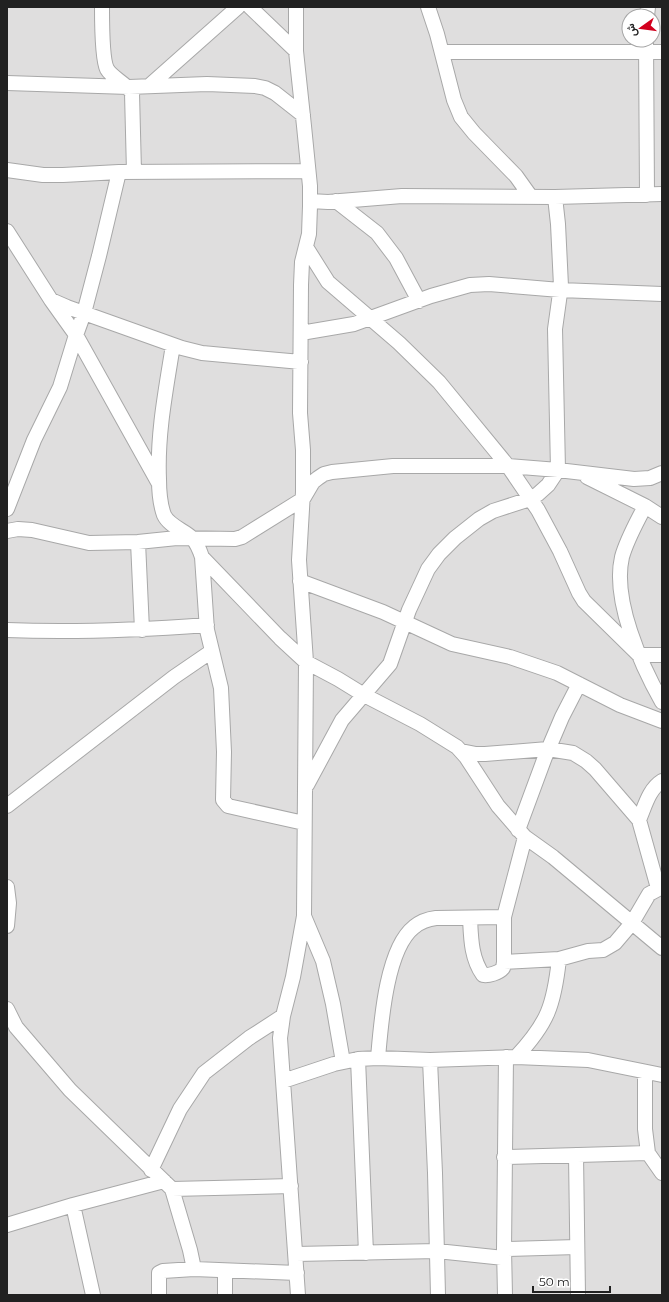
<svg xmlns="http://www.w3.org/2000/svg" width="669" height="1302" font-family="Montserrat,Vazirmatn,sans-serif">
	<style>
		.residential { fill: #dfdede; fill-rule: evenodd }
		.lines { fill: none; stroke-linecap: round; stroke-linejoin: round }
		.minor-casing { stroke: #a8a8a8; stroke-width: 16 }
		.minor { stroke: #fff; stroke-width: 14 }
	</style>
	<rect width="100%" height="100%" fill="#f2ede7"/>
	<path class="residential" d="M7,7H662V1295H7ZM629,16H653V40H629Z"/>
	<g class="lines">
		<g class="minor-casing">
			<path id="minor" d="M102,7C102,20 102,59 107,69C112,78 126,83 132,93L134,172
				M250,7L296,51
				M296,7V51L304,126L310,186V206L309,234L302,262L301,285L300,413L303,450V492L299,560L306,662L304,916L293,977L283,1016L280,1038L298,1295
				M428,7L437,34L454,100L461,117L474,133L516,176L531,197
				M647,16L648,7
				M646,40L647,195
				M442,52H662
				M7,83L129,87L207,84L255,86L265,88L275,93L303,115
				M149,86L238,7
				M7,170L43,175H63L119,172L308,171
				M310,201L328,202L402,196L555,197L662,194
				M336,201L377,233L396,258L419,301
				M7,231L51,300L76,335L158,482
				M306,247L328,282L399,343L439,382L508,466L538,510L560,551L579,593L584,601L639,655H662
				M51,300L67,307L182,348L202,353L301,362
				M301,333L354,324L431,296L470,285L489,284L560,290L662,294
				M173,345C166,389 157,434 159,479C159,491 160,504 164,515C169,526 184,530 192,538C197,543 200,551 202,557L207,630L221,688L224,752L223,800L228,806L304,823
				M587,477L645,506L662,517
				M645,506C637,522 627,539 622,557C612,600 641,665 662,702
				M7,509L34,440L60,387L75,338L84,313L99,256L119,172
				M7,531L18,529L32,530L89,543L138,542L177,538L235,539L242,537L303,499L313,482L318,478L324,474L332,472L393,466H508L558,470L634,479L650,478L662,473
				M138,542L142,630
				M202,557L280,638L306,662L338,679L364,695L420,724L457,747L466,757L498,806L525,837L553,857L662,948
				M300,581L383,612L452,644L510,657L557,673L620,705L662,721
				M7,630C74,633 140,630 207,625
				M461,751L476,754H485L548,749L573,753L586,761L595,769L639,820L658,888
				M307,785L342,720L390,664L409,610L428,569L439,554L455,538L479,519L493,511L530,499L538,494L548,485L558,470L555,329L561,286L558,224L555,197
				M7,806L174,677L212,651
				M639,820C645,806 649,789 662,781
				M518,830L545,757L562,717L579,684
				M7,887L9,903L7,926
				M304,916L323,961L333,1004L343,1062
				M470,918C471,938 471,958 483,975C488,976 499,973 503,968C503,967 504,963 504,962V917L525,837
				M504,962L559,959L588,951L603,950L615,943L632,923L649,894L662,887
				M7,1009L16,1027L70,1090L172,1189L190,1250L194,1269
				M516,1057C548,1023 554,1005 559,959
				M378,1058C381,1024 386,949 414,927C420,922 428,919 436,918L504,917
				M358,1059L366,1253
				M430,1060L435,1173L438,1295
				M645,1072V1129L648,1153L662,1173
				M283,1081L334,1064L358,1059L378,1058L430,1060L516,1057L588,1060L662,1075
				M576,1155L578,1295
				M504,1157L648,1153
				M151,1170L180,1109L204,1073L249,1038L283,1016
				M172,1189L291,1186
				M73,1205L93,1295
				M7,1225L73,1205L164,1181
				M504,1249L577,1247
				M296,1254L437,1251L504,1258
				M225,1271V1295
				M159,1295V1273L163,1271L194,1269L297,1273
				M505,1295L504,1249L506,1057"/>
		</g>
		<use href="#minor" class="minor"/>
	</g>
	<rect width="669" height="1302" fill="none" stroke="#212121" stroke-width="16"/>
	<g transform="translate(641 28) rotate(256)"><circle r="19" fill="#ffffff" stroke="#a6a6a6"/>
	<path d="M0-3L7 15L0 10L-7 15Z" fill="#d2001e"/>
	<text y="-6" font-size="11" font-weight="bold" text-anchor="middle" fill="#212121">ش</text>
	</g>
	<path d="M533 1286v6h77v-6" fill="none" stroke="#212121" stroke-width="2"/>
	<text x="539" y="1286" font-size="12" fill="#212121" stroke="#ffffff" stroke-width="3" paint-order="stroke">50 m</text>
</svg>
